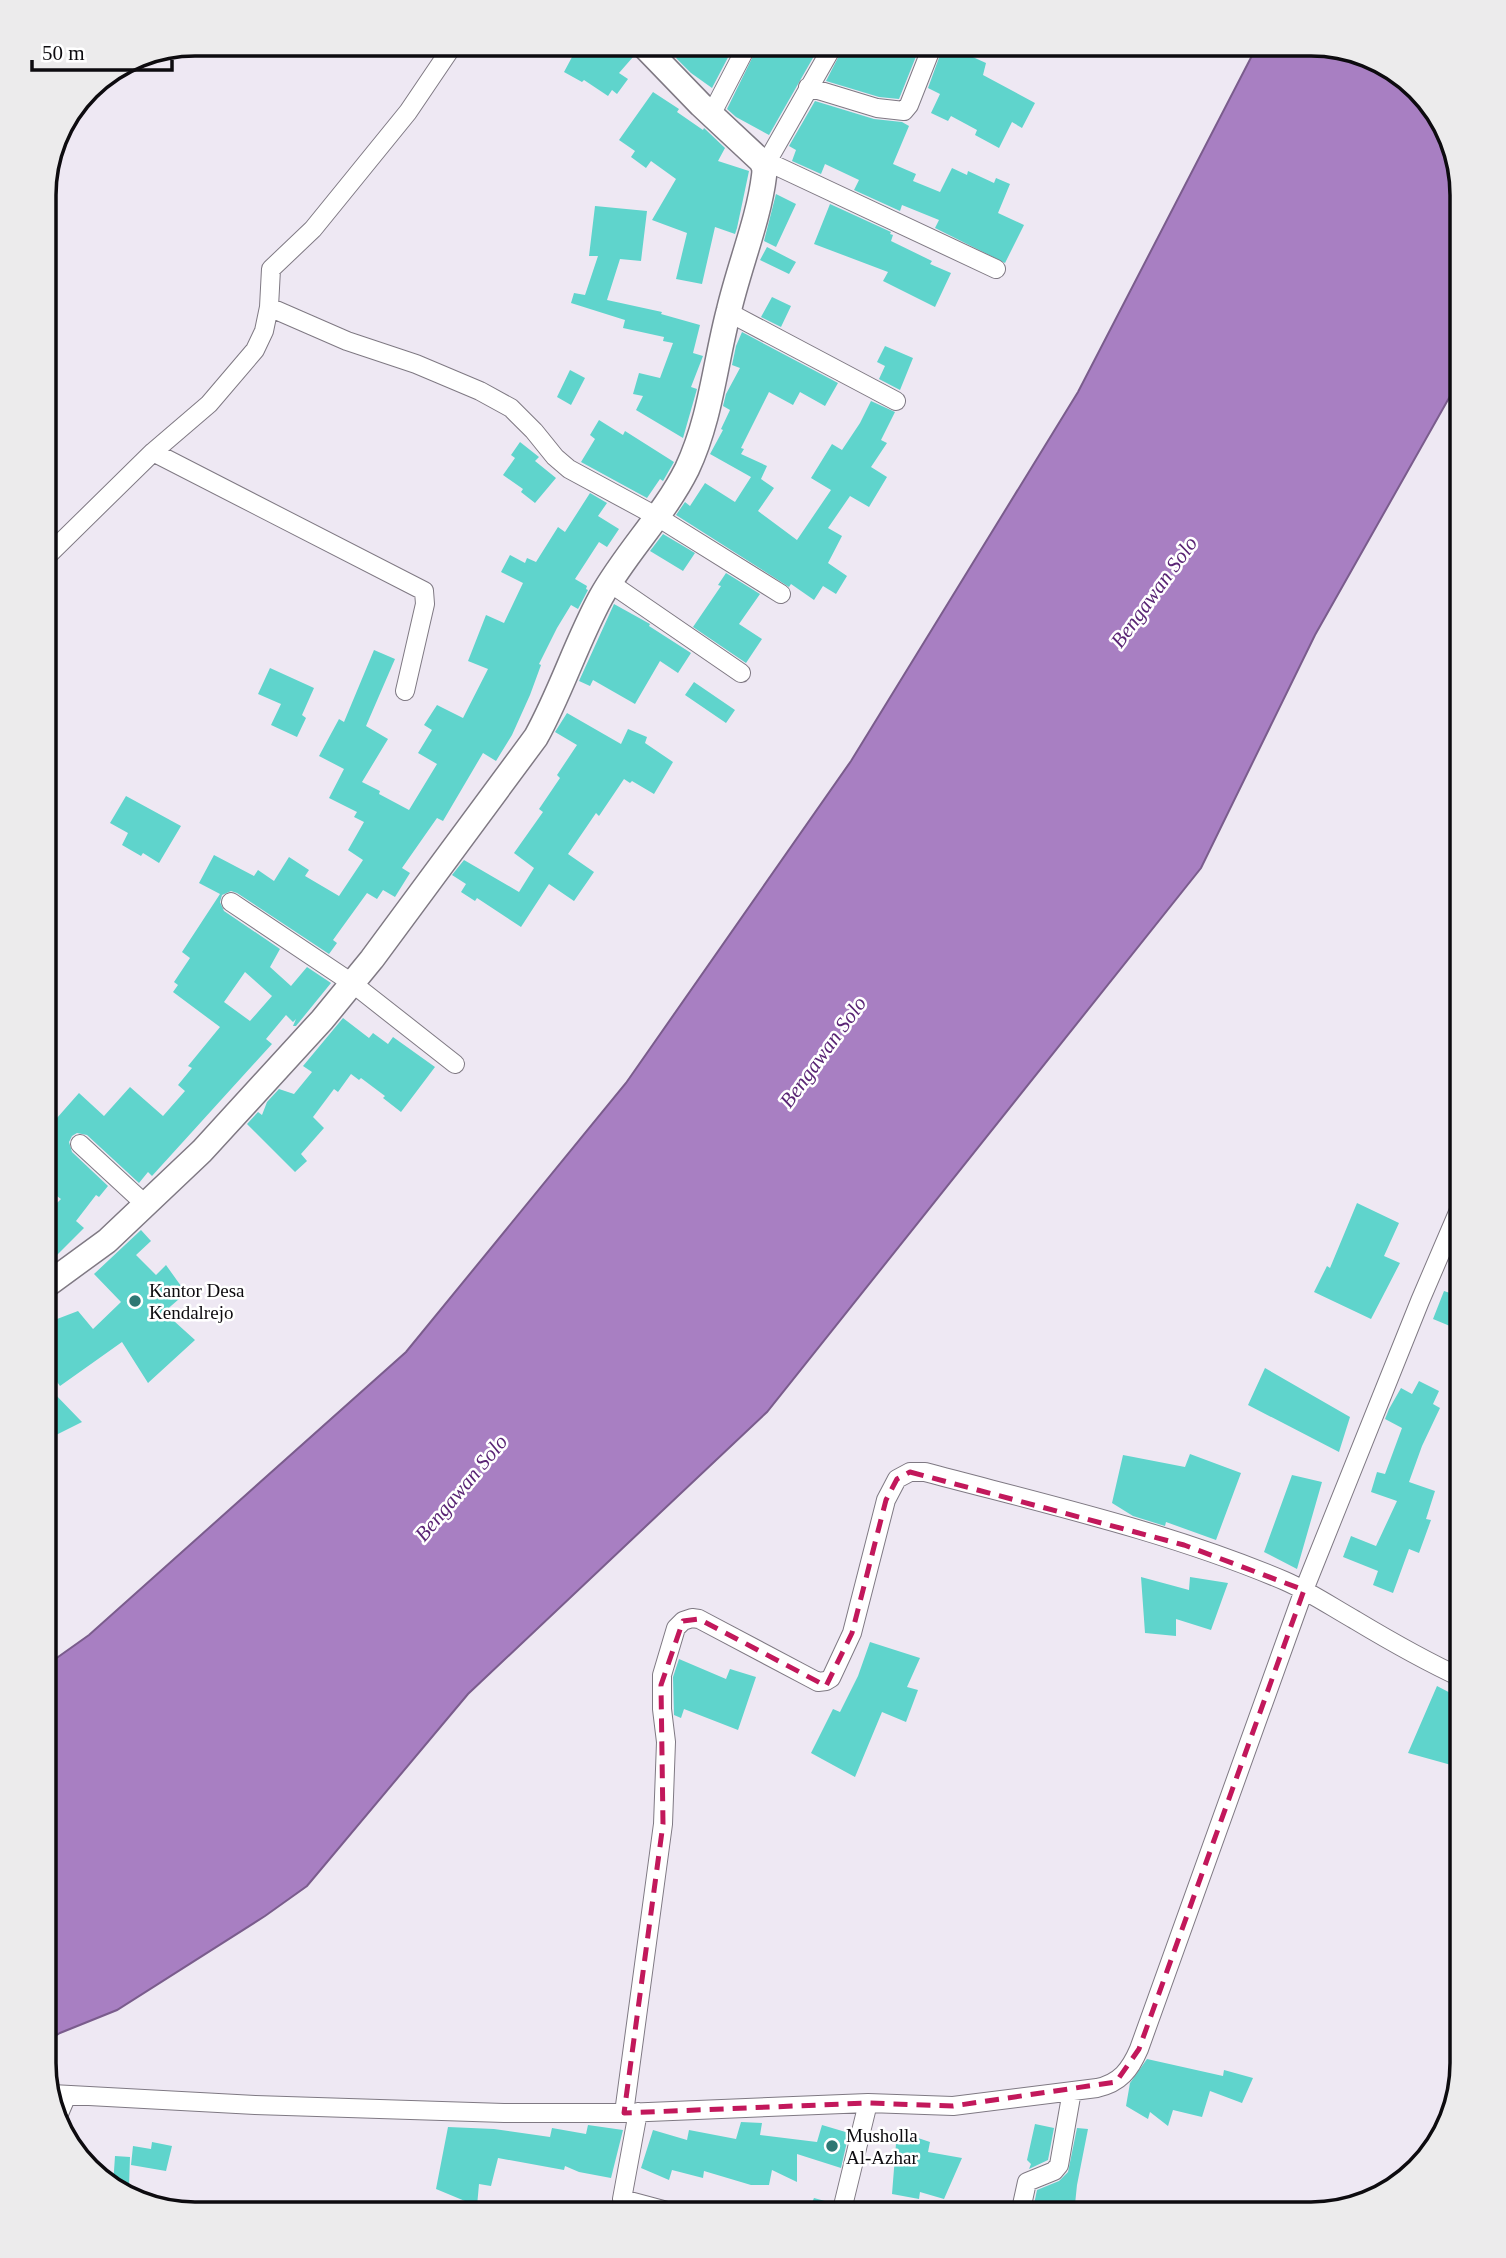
<svg xmlns="http://www.w3.org/2000/svg" width="1506" height="2258" font-family="'Times New Roman',serif">
	<style>
		.water { fill: #a87fc2; stroke: #7a5c8c; stroke-width: 2 }
		.building { fill: #5fd4cc; fill-rule: evenodd }
		.lines { fill: none; stroke-linecap: round; stroke-linejoin: round }
		.street-casing { stroke: #7f7983; stroke-width: 20 }
		.secondary-casing { stroke: #7f7983; stroke-width: 27 }
		.street { stroke: #fff; stroke-width: 18 }
		.secondary { stroke: #fff; stroke-width: 24 }
		.marked { fill: none; stroke: #c2185b; stroke-width: 5; stroke-dasharray: 14 9; stroke-linejoin: round }
		.poi-dot { fill: #2f7773; stroke: #fff; stroke-width: 2.5 }
		.labels { text-anchor: middle; dominant-baseline: central; stroke-width: 5; stroke-linejoin: round; paint-order: stroke }
		.poi-label { font-size: 19px; fill: #0d0b0f; stroke: #fff; text-anchor: start }
		.water-label { font-size: 21px; font-style: italic; fill: #5a2575; stroke: #fff }
		.rim { fill: none; stroke: #0d0b0f; stroke-width: 3.5 }
	</style>
	<rect width="100%" height="100%" fill="#eee8f3"/>
	<path class="water" d="M1258,44H1320L1395,69L1442,120L1462,195V375L1315,635L1201,868L767,1412L468,1694L307,1886L265,1916L117,2010L60,2033L44,2043V1667L89,1635L406,1352L626,1083L851,761L1078,392Z"/>
	<path class="building" d="M579,44H588L602,52L609,44H624L627,46L633,57L619,73L628,79L617,94L612,90L608,96L584,80L582,82L564,72Z
		M686,44H735L712,88L691,73L676,58Z
		M759,44H806L818,49L769,135L736,117L727,109Z
		M845,44H921L899,99L879,97L826,81Z
		M944,44L986,63L983,75L1035,103L1022,128L1012,122L999,148L975,135L977,130L951,116L948,121L931,113L940,94L928,88Z
		M653,92L679,109L677,112L703,130L704,128L725,148L718,161L749,171L737,228L735,234L715,227L702,284L676,279L687,233L652,220L676,179L651,161L646,168L631,157L635,151L619,140Z
		M815,101L874,119L902,122L909,126L893,164L916,174L913,181L940,192L952,168L967,175L968,171L994,183L996,178L1010,184L998,213L1024,225L1005,263L935,228L939,220L902,205L900,211L854,190L859,180L825,164L821,174L792,161L796,150L789,146Z
		M776,194L796,204L776,247L764,241Z
		M830,204L891,232L890,234L893,235L891,241L932,261L930,264L951,273L935,307L883,281L888,272L814,244Z
		M595,206L647,211L641,261L620,259L607,300L662,312L661,314L700,325L693,353L703,356L691,387L697,389L683,438L636,410L643,396L633,394L639,373L660,378L673,343L663,341L664,337L623,328L625,320L571,303L574,293L585,295L598,256H589Z
		M767,247L796,262L789,274L760,260Z
		M772,297L791,306L781,327L761,317Z
		M742,332L838,383L825,406L800,392L793,405L769,392L741,448L744,449L741,454L767,466L761,479L774,488L758,511L797,540L831,490L811,478L832,444L842,450L860,423L871,401L895,412L881,440L887,443L871,467L887,477L869,507L850,496L828,528L842,536L828,563L847,576L836,594L823,586L814,600L791,584L789,587L676,515L685,502L690,506L705,483L735,502L751,477L710,454L723,430L721,429L730,410L723,406L726,394L740,368L732,365L736,346Z
		M885,346L913,358L900,390L879,379L885,366L877,362Z
		M570,370L585,378L571,405L557,397Z
		M599,420L623,435L625,431L674,462L663,481L660,479L647,498L581,462L595,439L590,435Z
		M520,442L539,457L535,461L556,478L535,503L521,492L523,489L503,475L515,458L511,455Z
		M590,493L607,503L598,516L619,529L607,547L599,542L575,579L587,586L586,589L588,590L578,609L571,605L557,628L539,664L541,665L530,695L512,735L496,761L483,753L443,821L437,818L402,868L410,873L395,897L383,890L377,899L367,893L333,940L337,943L329,954L237,893L231,891L222,895L220,902L224,911L280,949L270,967L291,986L307,967L331,983L296,1026H293L296,1019L293,1022L286,1015L266,1039L272,1044L152,1176L148,1172L139,1183L87,1135L77,1133L72,1136L69,1142L72,1152L108,1186L99,1197L96,1195L76,1221L84,1228L55,1257L52,1254L44,1262V1216L61,1199L47,1189L50,1186L44,1181V1141L53,1131L49,1127L79,1093L104,1116L130,1087L163,1116L185,1091L178,1085L192,1068L188,1066L220,1027L173,992L178,985L174,982L190,958L182,952L220,894L199,883L214,855L254,876L258,870L274,881L289,857L309,870L305,876L339,896L363,860L348,850L364,822L354,817L357,812L329,798L344,769L319,756L339,719L344,722L374,650L395,659L366,726L388,739L362,782L380,791L379,794L409,810L437,764L418,753L432,730L424,725L437,705L463,718L488,669L468,661L486,615L504,623L523,583L501,572L510,555L525,563L527,558L536,562L558,527L565,532ZM245,972L272,996L250,1021L224,1002Z
		M663,534L695,553L683,571L650,551Z
		M726,573L760,594L739,624L762,639L746,663L693,627L721,586L718,585Z
		M614,604L650,624L649,626L691,653L678,673L660,661L635,704L593,680L590,686L579,681Z
		M270,668L314,688L302,715L306,718L297,737L271,725L281,704L258,694Z
		M694,682L735,710L726,723L685,695Z
		M567,713L621,744L628,729L647,737L645,743L673,762L654,794L632,781L630,783L624,779L599,816L596,813L568,854L594,872L574,901L549,884L521,927L477,898L475,901L461,892L466,884L452,875L464,860L519,892L534,868L514,853L543,812L539,809L560,778L557,775L577,745L555,732Z
		M126,796L181,826L159,863L143,853L141,856L122,845L128,833L110,823Z
		M343,1018L369,1038L373,1033L388,1044L393,1037L435,1067L401,1112L383,1098L385,1096L361,1078L359,1080L351,1074L338,1092L334,1089L313,1117L324,1128L301,1154L307,1161L295,1172L247,1124L258,1112L262,1115L267,1102L279,1089L294,1094L312,1072L303,1066Z
		M1357,1203L1399,1223L1384,1256L1400,1263L1371,1319L1314,1292L1327,1266L1330,1268Z
		M141,1230L151,1241L136,1255L156,1275L166,1265L186,1293L164,1312L195,1340L148,1383L122,1342L60,1386L55,1379L53,1367L44,1361V1324L78,1311L93,1329L121,1302L94,1274Z
		M1444,1291L1462,1297V1331L1433,1319Z
		M1265,1368L1350,1417L1339,1452L1248,1405Z
		M1419,1381L1439,1391L1433,1404L1440,1408L1422,1446L1409,1482L1435,1491L1426,1519L1431,1520L1419,1553L1409,1549L1393,1593L1373,1585L1378,1571L1343,1557L1351,1536L1376,1546L1397,1501L1371,1492L1377,1472L1385,1474L1402,1428L1385,1419L1389,1409L1401,1388L1412,1394Z
		M50,1389L82,1422L44,1441V1390Z
		M1190,1454L1241,1473L1216,1540L1166,1522L1165,1526L1133,1516L1112,1503L1123,1455L1185,1467Z
		M1292,1475L1322,1482L1297,1569L1264,1552Z
		M1141,1577L1189,1590L1190,1577L1228,1583L1211,1630L1176,1619V1636L1145,1633Z
		M870,1642L920,1658L907,1687L918,1690L906,1722L882,1712L855,1777L811,1753L833,1709L840,1712L858,1676Z
		M679,1659L726,1679L730,1669L756,1677L738,1730L684,1709L681,1718L674,1715L673,1677Z
		M1437,1686L1462,1699V1768L1408,1753Z
		M1147,2059L1223,2076L1224,2070L1253,2078L1242,2103L1210,2091L1202,2117L1173,2110L1168,2126L1150,2112L1148,2119L1126,2106L1130,2083Z
		M741,2122L762,2123L760,2135L817,2142L822,2125L849,2133L841,2168L797,2154V2182L772,2170L769,2185H751L704,2171L703,2178L672,2170L669,2180L641,2168L653,2130L687,2140L689,2130L736,2139Z
		M1035,2124L1054,2128L1048,2160L1029,2169L1031,2164L1027,2160Z
		M588,2125L623,2130L611,2178L579,2172L565,2166L564,2170L498,2158L491,2186L479,2184L477,2206L436,2189L448,2127L494,2129L550,2137L552,2128L586,2134Z
		M1077,2128L1088,2129L1077,2185L1074,2214H1032L1037,2190L1059,2181L1068,2172Z
		M897,2131L930,2142L928,2152L962,2158L944,2199L920,2192L919,2199L892,2194Z
		M152,2142L172,2146L166,2171L131,2165L133,2146L151,2149Z
		M115,2156L130,2157L129,2187L113,2186Z
		M814,2198L832,2203L830,2214H807Z"/>
	<g class="lines">
		<g class="street-casing">
			<path id="street" d="M808,87L877,108L904,111L909,105L933,44
				M711,115L748,44
				M768,162L996,269
				M764,167L834,44
				M269,307L347,341L416,364L480,391L511,408L534,431L555,457L569,469L656,516L781,594
				M728,312L896,401
				M153,452L424,591L425,604L405,691
				M44,559L153,452L209,404L255,350L264,331L269,307L271,269L313,229L408,112L454,44
				M610,583L741,673
				M231,902L352,983L455,1064
				M80,1144L146,1205
				M44,1379V1373
				M52,2094L255,2105L504,2113H624L868,2103L953,2106L1097,2088C1120,2083 1130,2070 1139,2049L1304,1590L1420,1301L1462,1203
				M638,2112L622,2199L678,2214
				M624,2113L663,1824L666,1742L662,1709V1675L676,1628L683,1621L692,1618L699,1619L818,1682L826,1681L831,1678L852,1633L886,1500L897,1479L910,1472H925C1045,1504 1170,1532 1285,1581C1310,1592 1332,1607 1355,1620C1390,1641 1425,1661 1462,1678
				M58,2116L67,2095
				M841,2214L868,2103
				M1020,2214L1027,2182L1054,2171L1059,2165L1072,2091"/>
		</g>
		<g class="secondary-casing">
			<path id="secondary" d="M44,1287L107,1241L202,1151L322,1020L372,959L536,737C561,692 576,643 601,597C626,552 664,515 687,469C711,418 715,363 729,310C739,267 759,218 764,176C765,169 764,166 761,161L701,105L642,44"/>
		</g>
		<use href="#street" class="street"/>
		<use href="#secondary" class="secondary"/>
	</g>
	<path class="marked" d="M910,1472L1184,1545L1304,1590L1139,2049L1116,2082L953,2106L868,2103L624,2113L663,1824L661,1685L683,1621L699,1619L826,1686L852,1633L886,1500L897,1479Z"/>
	<g class="poi-dot">
		<circle cx="135" cy="1301" r="7"/>
		<circle cx="832" cy="2146" r="7"/>
	</g>
	<g class="labels">
		<g class="poi-label">
			<text x="149" y="1290">Kantor Desa<tspan x="149" dy="22">Kendalrejo</tspan></text>
			<text x="846" y="2135">Musholla<tspan x="846" dy="22">Al-Azhar</tspan></text>
		</g>
		<g class="water-label">
			<text transform="translate(1154 592) rotate(-54)">Bengawan Solo</text>
			<text transform="translate(823 1052) rotate(-54)">Bengawan Solo</text>
			<text transform="translate(461 1488) rotate(-50)">Bengawan Solo</text>
		</g>
	</g>
	<path d="M0 0H1506V2258H0ZM195 56H1311A139 139 0 0 1 1450 195V2063A139 139 0 0 1 1311 2202H195A139 139 0 0 1 56 2063V195A139 139 0 0 1 195 56Z" fill="#ecebec" fill-rule="evenodd"/>
	<path class="rim" d="M195 56H1311A139 139 0 0 1 1450 195V2063A139 139 0 0 1 1311 2202H195A139 139 0 0 1 56 2063V195A139 139 0 0 1 195 56Z"/>
	<path d="M32 60v10h140v-10" fill="none" stroke="#0d0b0f" stroke-width="3.5"/>
	<text x="42" y="60" font-size="21" fill="#0d0b0f" stroke="#ffffff" stroke-width="5" paint-order="stroke">50 m</text>
</svg>
